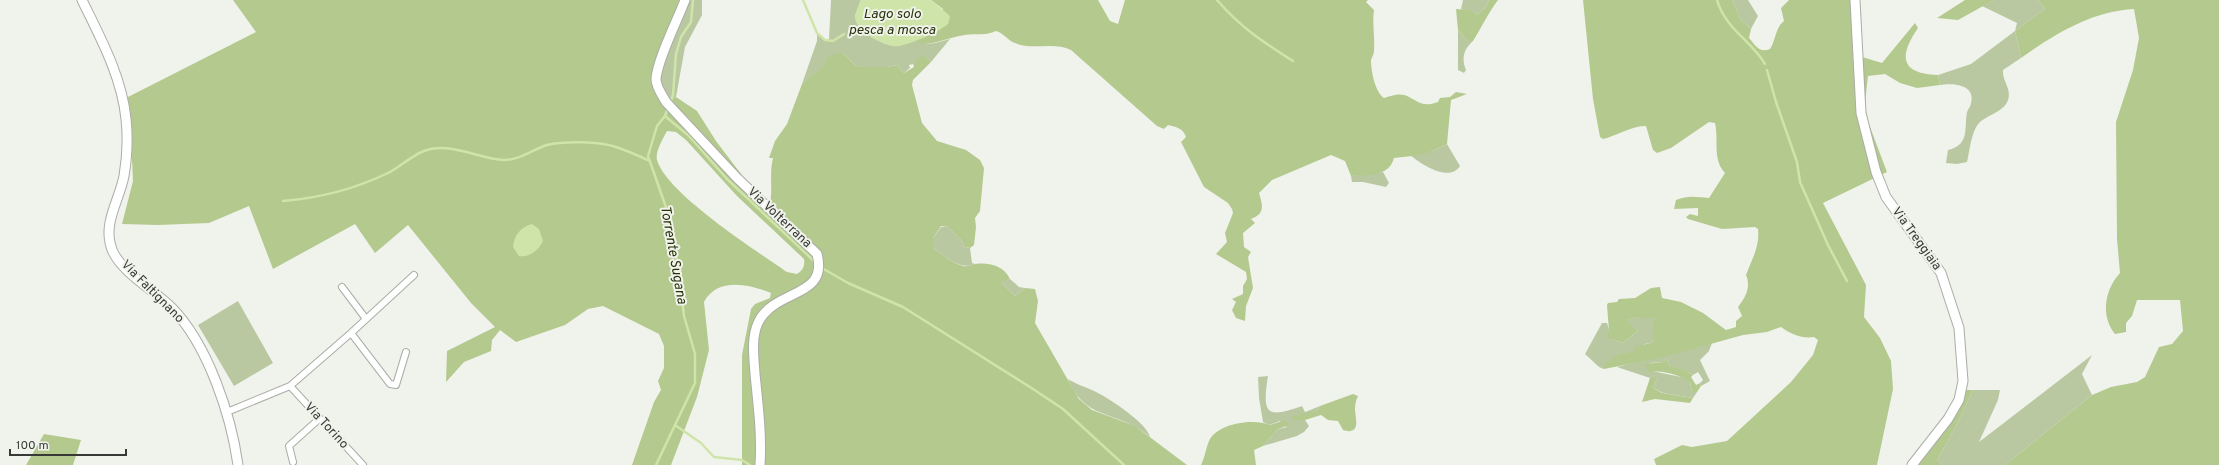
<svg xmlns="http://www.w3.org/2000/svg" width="2219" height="465" font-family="Overpass,sans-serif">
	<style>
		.green { fill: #bac8a2 }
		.forest { fill: #b4c98e; fill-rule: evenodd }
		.water { fill: #cfe4a9 }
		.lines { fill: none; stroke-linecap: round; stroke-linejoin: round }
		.stream { stroke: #cfe4a9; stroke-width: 2.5 }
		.street-casing { stroke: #aaada6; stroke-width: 8 }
		.secondary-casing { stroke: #aaada6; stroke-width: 11 }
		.street { stroke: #fff; stroke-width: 6 }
		.secondary { stroke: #fff; stroke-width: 9 }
		.labels { text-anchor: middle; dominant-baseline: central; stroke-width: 4; stroke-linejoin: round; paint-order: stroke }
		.street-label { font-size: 13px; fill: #383936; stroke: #f0f3ec }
		.water-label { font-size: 14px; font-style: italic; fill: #273307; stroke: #f0f3ec }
	</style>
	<rect width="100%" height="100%" fill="#f0f3ec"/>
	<path class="green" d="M685,0H702V15L685,47L676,97L666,102L656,79Z
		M831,0H861L855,16L909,42L916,39C926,48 938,42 950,39L931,62L926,58L914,67L913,64L909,65L910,68L904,73L897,65L887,67H857L843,53L802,84L817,41V33L825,40L829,39Z
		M1463,0H1489L1485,8L1477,15L1461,9Z
		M1732,0H1748L1758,16L1751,29L1741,20Z
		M1994,0H2038L2045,9L2015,31L2021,58L2003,70C2002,81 2012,89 2008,100C2004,112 1987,115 1979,123C1971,132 1970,150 1967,162L1957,164L1946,163L1948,150C1970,145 1964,128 1967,112C1968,109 1971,106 1971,103C1976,84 1952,83 1940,85L1938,75L1971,64L2015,31L2017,23L1982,6Z
		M1458,30L1468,41H1473C1464,49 1461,58 1466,70L1464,73L1458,70Z
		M1447,144L1460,166C1449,183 1421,164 1410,155L1433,151Z
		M1383,172L1389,183L1386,187L1363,182H1352L1351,176Z
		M947,226L962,241L964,247L970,248L972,263L975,264C960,271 945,256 933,248V238L941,227Z
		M1010,279L1019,287L1025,288L1015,296L1000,281Z
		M238,301L273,363L234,386L198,325Z
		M1639,317H1657L1652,323L1655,342L1645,344L1634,353L1627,352L1604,366V369L1599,367L1585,354L1602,323H1607L1612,339L1623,343L1638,331L1625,320Z
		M1712,343L1709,351L1700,360L1710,381L1701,386L1700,383L1703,380L1698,372L1693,375C1685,370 1678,369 1669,365L1667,359L1663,362L1650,363L1652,371L1686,378L1690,382L1692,392H1697L1693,398L1663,393L1653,388L1657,378H1650L1617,367Z
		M2092,355L2082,374L2092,395L2005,465H1943L1937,460L1955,428L1973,390H2000L1998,400L1979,442Z
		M1268,376C1262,414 1266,419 1302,406L1305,412L1320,406L1318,410L1293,420H1305L1309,426L1304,432L1297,436L1263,446L1278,429L1287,427L1280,421L1269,425L1263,422L1259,398L1258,377Z
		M1068,379C1077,385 1087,387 1096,392C1110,399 1147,423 1150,437C1145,433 1140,429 1134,426C1105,411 1083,415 1068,379Z"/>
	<path class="forest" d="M233,0H685L656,79L666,102L676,97L697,111L716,141L754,191L770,203C773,188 769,174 773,158H769L775,141L787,124L802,84L823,67L829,55L843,53L857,67H887L897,65L904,73L914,67L917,58L924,56L931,62L913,80L912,85L922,123L937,141L966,150L980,160L984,168L980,211L975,218L976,227L974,245L970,248L964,247L962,241L947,226H941L933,238V248C942,254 952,263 963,266C968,267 971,265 975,264C990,262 1004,266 1010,279L1001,282L1015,296L1025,288L1035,289L1038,301L1035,323L1079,399L1092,410L1135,426L1187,465H742V355L751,309L755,304L770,298L771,293C749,284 717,277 704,302L709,350L697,397L671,465H632L654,402L661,390L658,381L664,368V346L659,334L603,306L588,309L565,325L516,342L500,330L492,340L491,351L464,362L446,382L447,351L495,327L471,303L408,225L375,253L355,224L273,269L249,206L209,223L158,225L122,224L133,181L131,139L126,98L256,32ZM667,131L676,132L686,140L737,196L804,259C805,266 803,270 797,274L787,272C757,251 667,194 657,160C655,151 663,139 667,131Z
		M931,0H1098L1110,21L1118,24L1125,0H1368L1366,2L1374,10C1372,24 1375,37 1374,51C1374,54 1372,57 1371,60C1371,71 1375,92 1384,98C1392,96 1400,92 1409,97C1420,103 1424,107 1438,102L1440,98L1450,97L1456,92L1467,94L1451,100L1447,144L1433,151L1421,155L1394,158C1389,177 1367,175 1351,176L1345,161L1331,155L1272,180L1259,193C1263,206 1265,214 1251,219L1255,223L1243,233L1244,247L1251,252L1248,257L1253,288L1246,306L1245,321L1236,318L1232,310L1236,302L1232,299L1243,294V286L1247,279L1246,272L1216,254L1227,242L1225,233L1233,213L1232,209L1228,203L1204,187L1181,142L1186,137C1183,128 1176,127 1168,125L1164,129L1157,126L1071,50C1053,41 1033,51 1015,43C1008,41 1004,33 996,31C985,36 977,33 965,35C950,37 937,44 921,44L916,39L925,36L943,9Z
		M1489,0H1498C1488,13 1482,27 1473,41H1468L1458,30L1456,9L1469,10L1477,15L1485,8Z
		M1583,0H1732L1741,20L1751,29L1749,38C1756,46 1759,53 1770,49C1776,40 1775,28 1784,21L1781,8L1789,0H1855L1859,56L1882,63L1915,23L1918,28C1898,57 1901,74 1938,75L1940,85L1917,88L1900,83L1885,74L1868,76L1865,103L1867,119L1887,172L1823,203L1866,285L1864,317L1880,338L1891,361L1893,389L1877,465H1656L1654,459L1682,445L1692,447L1727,441L1791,382L1813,355L1818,340L1814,337C1802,339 1791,334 1781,327L1767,332L1743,335L1660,358L1604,369V366C1608,358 1626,350 1634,352L1635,347L1654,342L1652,323L1656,317L1643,319L1639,317L1626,320L1638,331L1623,343L1609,338L1607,333L1609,331L1607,305L1608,303L1617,302L1619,299L1635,298L1651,288L1660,287L1662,298L1681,302L1703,313L1726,330L1736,327V321L1742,316L1738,307C1746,297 1751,287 1746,275C1752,259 1760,246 1758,229L1755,227L1722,229L1688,219L1686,217L1690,214L1698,216V208L1674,209L1676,200C1688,195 1697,197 1709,198L1725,173C1712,159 1719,140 1715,123L1709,122L1671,148L1657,153L1653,150L1646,126C1633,125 1616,136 1603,139L1600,137L1593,99Z
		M1965,0H1994L1958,20L1937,18Z
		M2038,0H2219V465H2005L2092,395L2111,387L2137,382L2145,377L2159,347L2172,344L2183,331L2180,300H2137L2132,316L2126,323V332L2115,334C2100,316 2105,289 2120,273L2117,239L2116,122L2133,70L2139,38L2134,9C2092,11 2055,34 2021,58L2015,31L2045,9Z
		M1667,359L1669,365L1684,370L1693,375L1691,377L1696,385L1700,383L1701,386L1697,392H1692L1690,382C1684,376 1656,368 1649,373L1645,364L1663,362Z
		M1650,378H1657L1653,388L1662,393L1693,398L1690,403L1655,399L1642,402Z
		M1961,390H1973L1955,428L1937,460L1943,465H1912L1948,419Z
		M1353,394L1358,396C1356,400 1355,404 1355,409C1355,417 1362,436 1343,430L1338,421L1328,420L1321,415L1305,420H1293L1291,417L1318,410L1320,406Z
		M1285,420L1290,425L1278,429L1263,446L1254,450L1256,465H1201C1205,457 1206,448 1209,441C1217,423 1254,418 1270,425Z
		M44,434L81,440L73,465H26Z"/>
	<path class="water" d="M861,0H931L950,16L948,24C939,32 912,43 900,46C887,49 857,32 855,18C855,12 859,5 861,0Z
		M532,224L539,229L543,241C539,250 529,258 519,256L513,247C514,235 521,227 532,224Z"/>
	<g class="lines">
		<path class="stream" d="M803,0L817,33L825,40L833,41L844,34
			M1217,0C1240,27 1263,42 1293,61
			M1717,0C1726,30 1751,40 1765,64
			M1767,70L1776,102L1797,162L1800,182L1828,245L1847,281
			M670,103L673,95L676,54L681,37L691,22L693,0
			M665,116L689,136L727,179L815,262
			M283,201C319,198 355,189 388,173C400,167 411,156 424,151C449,141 479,159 504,160C520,160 532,150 547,145C563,141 600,141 616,147C628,151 639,156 650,161
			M822,268L848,283L903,307L1033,389L1063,409L1124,465
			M675,425L701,443L714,457L742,460L750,465
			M656,465L695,383V354L684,316L677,261L668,213L648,156L657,126L665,116L668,108"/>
		<g class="street-casing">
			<path id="street" d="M342,287L366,319
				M351,333L390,384L396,385L406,352
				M290,386L363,465
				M227,412L290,386L351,333L414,275
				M293,462L289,446L319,419"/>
		</g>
		<g class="secondary-casing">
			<path id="secondary" d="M82,0C100,37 122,77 126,119C128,137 127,158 124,176C119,202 101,225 113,252C123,273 155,291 172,308C208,345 231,415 238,465
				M685,0C678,19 657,60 656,79C656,87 662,95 666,102L737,178L817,254C829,299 774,288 758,323C751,338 754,358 755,374C758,404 762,435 760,465
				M1855,0L1861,113L1876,172L1886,197L1941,273L1959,328L1963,381L1959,400L1948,419L1912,465"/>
		</g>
		<use href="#street" class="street"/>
		<use href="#secondary" class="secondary"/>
	</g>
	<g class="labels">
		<g class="street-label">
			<text transform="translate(779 218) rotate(43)">Via Volterrana</text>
			<text transform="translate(1916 239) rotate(54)">Via Treggiaia</text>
			<text transform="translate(152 292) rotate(45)">Via Faltignano</text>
			<text transform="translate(326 426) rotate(47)">Via Torino</text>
		</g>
		<g class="water-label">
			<text x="892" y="14">Lago solo<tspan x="892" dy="16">pesca a mosca</tspan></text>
			<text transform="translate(673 255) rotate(80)">Torrente Sugana</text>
		</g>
	</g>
	<path d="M10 449v6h116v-6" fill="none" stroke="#383936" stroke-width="2"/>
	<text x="16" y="449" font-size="12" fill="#383936" stroke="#f0f3ec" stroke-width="3" paint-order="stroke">100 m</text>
</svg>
